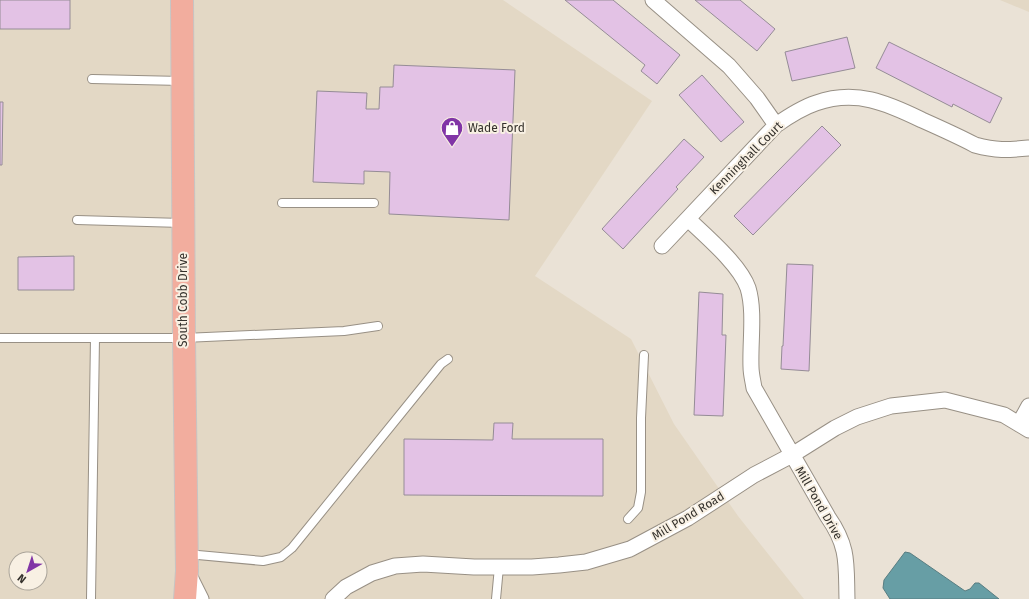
<svg xmlns="http://www.w3.org/2000/svg" width="1029" height="599" font-family="'Fira Sans',sans-serif">
	<style>
		.built { fill: #e3d8c5; fill-rule: evenodd }
		.water { fill: #679ea5; stroke: #587d81 }
		.building { fill: #e3c2e5; stroke: #958c96 }
		.lines { fill: none; stroke-linecap: round; stroke-linejoin: round }
		.lane-casing { stroke: #989085; stroke-width: 10 }
		.street-casing { stroke: #989085; stroke-width: 17 }
		.primary-casing { stroke: #c6c5c4; stroke-width: 24 }
		.lane { stroke: #fff; stroke-width: 8 }
		.street { stroke: #fff; stroke-width: 15 }
		.primary { stroke: #f2ad9e; stroke-width: 22 }
		.labels { text-anchor: middle; dominant-baseline: central; stroke-width: 4; stroke-linejoin: round; paint-order: stroke }
		.poi-label { font-size: 12px; fill: #34312c; stroke: #f8f0e3; text-anchor: start }
		.street-label { font-size: 12px; fill: #34312c; stroke: #f8f0e3 }
	</style>
	<rect width="100%" height="100%" fill="#eae2d6"/>
	<path class="built" d="M0,0H503L652,101L535,276L631,339L674,424L738,516L804,599H0ZM16,559H40V583H16Z
		M1000,0H1029V12Z"/>
	<path class="water" d="M905,552L910,553L965,591L970,589L975,583H979L999,599H890L883,588L884,580Z"/>
	<path class="building" d="M0,0H70V29H0Z
		M565,0H613L680,55L657,84L641,71L645,65Z
		M695,0H740L775,29L757,51Z
		M847,37L855,68L792,81L785,52Z
		M889,42L1002,98L990,123L953,104L952,107L876,68Z
		M394,65L515,70L509,220L389,214L390,172L364,171V184L313,182L317,91L367,93L366,109H379L380,87H393Z
		M702,75L744,122L721,142L679,95Z
		M0,102H3L2,165H0Z
		M822,126L841,145L753,235L734,216Z
		M684,139L704,157L676,187L678,189L623,249L602,229Z
		M74,256V290H18V257Z
		M787,264L813,265L809,371L781,369L782,346H783Z
		M699,292L723,294L722,335H726L723,416L694,415Z
		M494,423H513L512,439H603V496L404,495V439L493,440Z"/>
	<g class="lines">
		<g class="lane-casing">
			<path id="lane" d="M92,79L182,81
				M282,203H374
				M77,220L182,223
				M0,338H184L344,331L378,326
				M628,519L638,508L641,492V418L644,355
				M187,554L263,561L281,557L292,548L441,364L448,359
				M91,599L95,338
				M496,599L499,567"/>
		</g>
		<g class="street-casing">
			<path id="street" d="M653,0L729,66L757,98L776,125
				M688,219C706,236 740,265 748,288C755,311 750,342 751,367C751,374 753,381 754,388L828,517C849,547 846,564 847,599
				M662,246L776,125C789,116 801,108 816,103C856,89 887,103 922,120C940,128 958,136 975,145C997,151 1007,150 1029,148
				M1019,424L1029,406
				M188,573L201,599
				M333,599L346,587L372,573L395,566L423,564L474,567H532L559,565L586,562L630,549L688,518L754,475L792,455L835,428L857,417L891,406L945,400L1004,415L1029,430"/>
		</g>
		<g class="primary-casing">
			<path id="primary" d="M182,0L184,338L187,571L185,599"/>
		</g>
		<use href="#lane" class="lane"/>
		<use href="#street" class="street"/>
		<use href="#primary" class="primary"/>
	</g>
	<defs>
		<g id="shop-pin" transform="scale(1.15)"><path d="M0 17L-7.5 6A9.5 9.5 0 1 1 7.5 6Z" fill="#8135a6" stroke="#f8f0e3"/><path d="M-5-2.5h2.3a2.7 3.5 0 0 1 5.4 0H5L5.5 6h-11ZM-1.5-2.5h3a1.5 2.3 0 0 0-3 0Z" fill="#fff"/></g>
	</defs>
	<g fill-rule="evenodd">
		<use href="#shop-pin" x="452" y="128"/>
	</g>
	<g class="labels">
		<g class="poi-label">
			<text x="468" y="128">Wade Ford</text>
		</g>
		<g class="street-label">
			<text transform="translate(746 158) rotate(-45)">Kenninghall Court</text>
			<text transform="translate(183 300) rotate(-90)">South Cobb Drive</text>
			<text transform="translate(819 503) rotate(60)">Mill Pond Drive</text>
			<text transform="translate(688 516) rotate(-31)">Mill Pond Road</text>
		</g>
	</g>
	<g transform="translate(28 571) rotate(219)"><circle r="19" fill="#f8f0e3" stroke="#aaa49a"/>
	<path d="M0-3L7 15L0 10L-7 15Z" fill="#8135a6"/>
	<text y="-6" font-size="11" font-weight="bold" text-anchor="middle" fill="#34312c">N</text>
	</g>
</svg>
